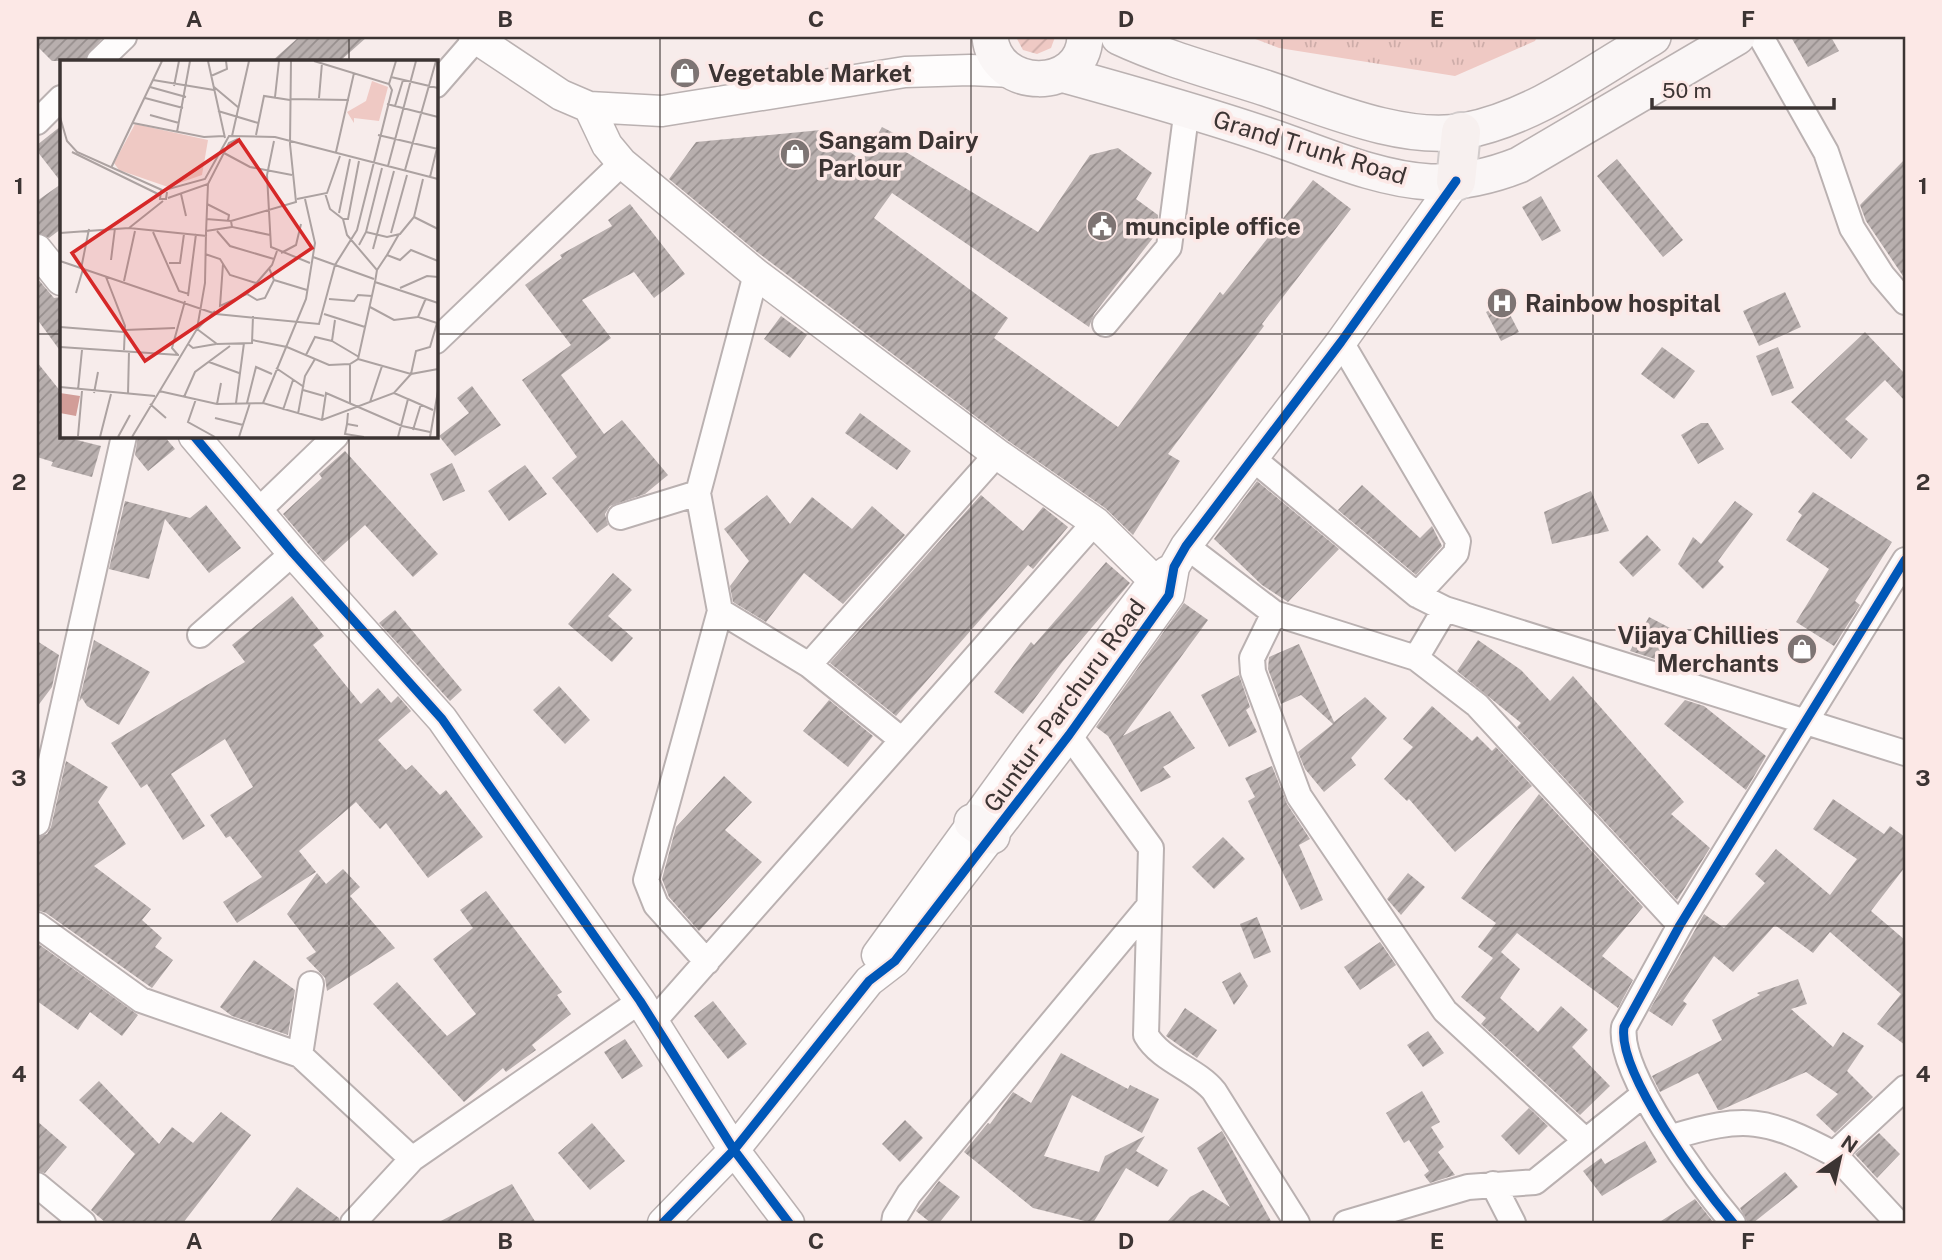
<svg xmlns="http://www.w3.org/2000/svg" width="1942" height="1260" font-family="'Public Sans',sans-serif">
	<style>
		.park { fill: url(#park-tufts) }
		.garden { fill: url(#garden-furrows) }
		.building { fill: url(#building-hatch) }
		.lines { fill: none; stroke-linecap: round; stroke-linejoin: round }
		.minor-casing { stroke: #bab1b1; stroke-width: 28 }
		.tertiary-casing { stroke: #bab1b1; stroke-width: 33 }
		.secondary-casing { stroke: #bab1b1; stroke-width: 38 }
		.primary-casing { stroke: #d1cbcb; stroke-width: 42 }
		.minor { stroke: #fefcfc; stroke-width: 24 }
		.tertiary { stroke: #fefcfc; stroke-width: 30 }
		.secondary { stroke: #faf6f6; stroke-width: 35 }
		.primary { stroke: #f7f0ef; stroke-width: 38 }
		.cycleway-casing { stroke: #fce8e6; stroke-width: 13 }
		.cycleway { stroke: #0057b8; stroke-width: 9 }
		.grid { fill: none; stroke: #3c3433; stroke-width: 2; stroke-opacity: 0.55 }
		.labels { text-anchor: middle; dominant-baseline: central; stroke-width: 7; stroke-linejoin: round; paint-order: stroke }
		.poi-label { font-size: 24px; font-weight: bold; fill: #3c3433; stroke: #fce8e6; text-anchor: start }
		.street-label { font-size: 24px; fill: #3c3433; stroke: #fce8e6 }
		.inset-road { fill: none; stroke: #aca2a1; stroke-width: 2 }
		.view { fill: #d62828; fill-opacity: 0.15; stroke: #d62828; stroke-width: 3.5 }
		.inset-edge { fill: none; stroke: #3c3433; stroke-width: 3.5 }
		.neatline { fill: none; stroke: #3c3433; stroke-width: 2.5 }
		.grid-label { font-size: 23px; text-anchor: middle; font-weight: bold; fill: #3c3433 }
	</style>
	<defs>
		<pattern id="park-tufts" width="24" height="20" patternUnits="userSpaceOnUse" patternTransform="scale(1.75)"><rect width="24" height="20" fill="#efc9c4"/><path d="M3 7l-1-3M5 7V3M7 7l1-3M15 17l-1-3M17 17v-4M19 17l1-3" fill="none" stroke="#ceada9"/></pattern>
		<pattern id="garden-furrows" width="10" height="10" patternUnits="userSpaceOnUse" patternTransform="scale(1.75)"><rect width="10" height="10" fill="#efc9c4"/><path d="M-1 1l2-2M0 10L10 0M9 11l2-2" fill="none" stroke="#ceada9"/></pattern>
		<pattern id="building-hatch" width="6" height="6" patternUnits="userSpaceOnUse" patternTransform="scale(1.75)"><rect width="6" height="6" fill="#b8afae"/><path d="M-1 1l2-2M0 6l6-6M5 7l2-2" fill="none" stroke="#978f8e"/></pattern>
	</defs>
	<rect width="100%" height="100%" fill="#f7eceb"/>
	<path class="park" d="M1250,37H1537L1535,41L1455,76L1279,48Z"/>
	<path class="garden" d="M1016,37H1055L1051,48L1037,54L1023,50Z"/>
	<path class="building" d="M37,37H103L83,61H52L37,46Z
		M299,37H367L340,61H272Z
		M1791,37H1831L1839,51L1808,67Z
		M61,126V182L37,151V145Z
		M882,127L907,140L901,149L1038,232L1090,155L1118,148L1152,173L1136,199L1158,215L1156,234L1094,314L1089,327L892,193L874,218L1008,318L994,338L1118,427L1220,292L1223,295L1313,180L1351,209L1262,324L1264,326L1168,454L1180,461L1133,535L1105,508L1007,440L757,252L669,179L696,142L821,130L862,161Z
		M1617,159L1683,240L1663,257L1597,176Z
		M1905,159V279L1866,221L1860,205Z
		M61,184V229L49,238L37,233V201Z
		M1541,196L1561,231L1542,241L1522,207Z
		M630,204L685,274L654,298L634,272L582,300L611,338L561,375L604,434L622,420L668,475L645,494L610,506L605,514L608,525L597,533L552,478L577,457L522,380L571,345L525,285L562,258L560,255L612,226L608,220Z
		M37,278L54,298L61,297V352L37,319Z
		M1785,292L1801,327L1759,346L1743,311Z
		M1504,303L1519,332L1501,341L1486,312Z
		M781,316L807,335L790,358L764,339Z
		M1865,332L1905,374V401L1885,380L1845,419L1868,439L1851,459L1791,402Z
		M1662,347L1695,371L1674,399L1641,374Z
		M1778,347L1794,388L1772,396L1756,356Z
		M37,362L61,392V436L101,446L92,477L51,466L53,462L37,457Z
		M472,386L501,425L455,456L439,436L469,413L457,398Z
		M860,413L911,451L897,470L845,433Z
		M1701,423H1708L1724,449L1698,464L1681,435Z
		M138,436H164L175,449L148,471L135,455Z
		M345,451L438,554L413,577L365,525L324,562L283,514L322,478L319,474Z
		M452,463L465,491L443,501L430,474Z
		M525,465L547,494L509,521L488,491Z
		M1257,481L1339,549L1288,602L1262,585L1214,539Z
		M1362,485L1420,538L1432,526L1442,546L1416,575L1338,510Z
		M1591,491L1609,531L1552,544L1544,512Z
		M1813,492L1892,542L1855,601L1860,605L1834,646L1796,622L1829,569L1786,540L1802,515L1798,512Z
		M767,495L790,524L812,497L852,529L872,506L905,535L843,604L804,573L766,622L733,602L730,586L749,561L724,529Z
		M981,495L1023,531L1043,507L1068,527L1033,569L1028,565L896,716L830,663Z
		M125,501L190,518L206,505L241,548L209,573L165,519L149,579L109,569Z
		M1735,501L1753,514L1718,561L1724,567L1703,589L1678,564L1693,537L1701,544Z
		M1647,535L1661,550L1633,577L1619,562Z
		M1106,562L1130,583L1063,661L1023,714L994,692L1031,642L1034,645Z
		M613,573L632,590L608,616L633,638L612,662L568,624Z
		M292,596L324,636L313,645L361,704L378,688L391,703L398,696L411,711L378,740L406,770L412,765L440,795L446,790L483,837L428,878L386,823L380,829L356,802L299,851L316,872L237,923L223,902L262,877L230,836L226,838L210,815L253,787L225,739L171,774L205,826L183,840L147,784L141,788L111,743L245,662L232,645Z
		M1184,603L1208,620L1123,736L1170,711L1195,748L1163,767L1171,777L1141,792L1108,736L1096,727Z
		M395,610L462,690L450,701L379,623Z
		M1649,617L1672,629L1655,659L1630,651Z
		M94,640L150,672L119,725L87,706L82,698L79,702Z
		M1478,640L1521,670L1550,701L1573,676L1684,802L1671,814L1710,848L1677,900L1517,727L1521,723L1457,671Z
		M37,641L59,655L52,687L37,707Z
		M1299,644L1334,722L1365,697L1387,718L1351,758L1356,765L1324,792L1305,769L1298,752L1333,724L1301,695L1281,704L1268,669L1269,657Z
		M1239,675L1250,707L1246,710L1257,732L1229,747L1201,695Z
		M559,686L590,720L565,744L533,710Z
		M829,700L873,736L848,767L803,731Z
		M1685,700L1704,706L1766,756L1746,790L1664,724Z
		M1432,706L1472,741L1477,736L1492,751L1496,747L1532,786L1455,852L1409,799L1407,801L1384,779L1413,747L1403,739Z
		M66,761L108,787L98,802L126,844L94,866L151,909L142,920L162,938L155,947L173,960L152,988L46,913L37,910V837L47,834L51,827Z
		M1272,766L1287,804L1310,839L1299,845L1323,900L1301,910L1248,801L1255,797L1245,778Z
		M724,776L752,802L725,830L762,862L699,931L669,897L662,879L676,827Z
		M1539,794L1643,907L1602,956L1633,980L1618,1008L1517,933L1501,952L1520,969L1500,998L1538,1032L1561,1006L1588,1030L1572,1047L1610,1086L1580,1115L1481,1024L1486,1018L1461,997L1493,958L1478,947L1496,923L1461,898Z
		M1833,799L1884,834L1890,826L1905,837V867L1871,911L1905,940V1045L1877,1024L1901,994L1830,932L1813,953L1775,925L1733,972L1714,956L1683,1001L1687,1004L1672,1026L1649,1011L1704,914L1724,928L1765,883L1755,874L1776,849L1830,895L1857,859L1813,829Z
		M1223,837L1245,859L1214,889L1192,867Z
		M343,869L360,887L350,896L395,948L327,991L325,978L306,958L316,952L287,914L317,873L326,884Z
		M1408,873L1425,887L1401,915L1387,899Z
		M486,891L562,992L557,995L571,1014L532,1045L536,1050L506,1072L503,1068L464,1102L373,1004L397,982L447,1036L476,1014L433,959L473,928L460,910Z
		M1257,917L1271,952L1254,959L1240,924Z
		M1380,942L1396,965L1360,990L1344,967Z
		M37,943L138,1015L122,1036L90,1012L78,1030L37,1001Z
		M254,960L295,990L288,1035L232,1016L220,1007Z
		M1240,972L1248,986L1234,1005L1222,982Z
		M1798,979L1807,1004L1791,1009L1833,1047L1843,1032L1864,1046L1847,1071L1873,1097L1835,1133L1816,1115L1838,1094L1806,1072L1721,1110H1718L1698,1073L1660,1092L1652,1076L1722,1040L1712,1020L1760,995L1757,993Z
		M713,1001L747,1044L728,1059L694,1016Z
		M1185,1008L1217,1030L1197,1058L1166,1036Z
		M1428,1031L1444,1053L1423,1067L1407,1045Z
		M625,1039L643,1066L622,1079L604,1052Z
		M1061,1053L1128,1089L1130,1085L1159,1099L1142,1133L1072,1095L1044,1156L1099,1172L1105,1156L1145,1136L1136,1151L1168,1170L1158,1187L1126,1168L1093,1223L1033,1208L964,1152L988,1123L990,1124L1013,1092L1031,1103Z
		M99,1081L159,1144L172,1127L193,1143L221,1112L251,1135L183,1223H106L91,1210L135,1154L79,1100Z
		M1422,1091L1440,1122L1431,1127L1444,1147L1438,1152L1455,1175L1430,1183L1424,1175L1429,1171L1409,1140L1404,1143L1386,1113Z
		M1529,1108L1548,1126L1519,1155L1501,1136Z
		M905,1120L923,1138L900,1162L882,1144Z
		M37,1121L67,1147L45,1173L37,1171Z
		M592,1123L625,1161L590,1190L558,1153Z
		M1222,1131L1272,1223H1166L1190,1197L1203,1190L1230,1207L1197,1148Z
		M1879,1133L1900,1154L1877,1178L1855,1154Z
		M1645,1141L1657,1162L1602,1196L1583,1171L1601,1158L1605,1164Z
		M1785,1172L1798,1187L1753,1223H1748L1740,1208Z
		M939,1181L960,1197L939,1223H931L916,1211Z
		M512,1184L536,1223H437Z
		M297,1187L339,1218V1223H269Z
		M1695,1199L1714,1223H1658Z"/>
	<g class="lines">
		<g class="minor-casing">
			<path id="minor" d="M1761,37L1826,152L1852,228L1882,275L1905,302
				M99,61L124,37
				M436,85L476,39
				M37,122L61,98
				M1105,324L1169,247L1187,108
				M436,341L622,163
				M1341,342L1458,541L1456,553L1417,595
				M1251,457L1417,595L1445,609L1905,753
				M258,511L336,436
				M620,517L698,493
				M1186,546L1274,613L1416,658
				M1445,609L1416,658L1477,705L1680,925
				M720,611L809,665L997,454
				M1274,613L1252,658L1253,672L1299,796L1445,1011L1586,1141
				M200,635L293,553
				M809,665L902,740
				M1054,725L1069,735L1151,848L1146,1035C1161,1061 1196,1069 1214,1091L1297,1223
				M37,823L124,436
				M37,925L141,1000L300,1055L412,1159
				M707,962L656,905L646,880L720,611L698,493L756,274
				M653,1022L1095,522
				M300,1055L311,984
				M1672,1137C1745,1115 1766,1118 1834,1154L1905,1088
				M1834,1154L1898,1223
				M1493,1184L1513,1223
				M37,1185L83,1223
				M353,1223L412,1159L640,1001
				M894,1223L895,1217L909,1194L1149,906
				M1346,1223L1468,1187L1535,1182L1644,1094
				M1733,1223C1702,1186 1617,1073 1624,1027L1680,925L1905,560"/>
		</g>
		<g class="tertiary-casing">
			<path id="tertiary" d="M474,37L561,95L589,107L662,111L905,72L970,70L1012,72
				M589,107L607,145L622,163L756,274L997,454L1095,522L1169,595
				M37,250L61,280
				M194,436L293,553L442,719L640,1001L734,1150L789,1223
				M877,955L1030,744L1154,581L1168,571
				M663,1223L734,1150L869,981L895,961L1069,735L1169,595L1174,567L1186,546L1341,342L1456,181"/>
		</g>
		<g class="secondary-casing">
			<path id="secondary" d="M990,37C995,92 1083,93 1085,37
				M1119,37C1164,58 1212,71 1259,86C1318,105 1402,143 1464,131C1533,118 1594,72 1653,37
				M1061,74C1130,93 1198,112 1266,135C1318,152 1374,179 1430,182C1460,183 1491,176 1519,165L1737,37
				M972,822L992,836"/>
		</g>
		<g class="primary-casing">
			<path id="primary" d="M1456,181L1461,132"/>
		</g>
		<use href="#minor" class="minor"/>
		<use href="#tertiary" class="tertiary"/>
		<use href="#secondary" class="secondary"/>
		<use href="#primary" class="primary"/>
		<g class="cycleway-casing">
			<path id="cycleway" d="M194,436L293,553L442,719L640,1001L734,1150L789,1223
				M663,1223L734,1150L869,981L895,961L1069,735L1169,595L1174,567L1186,546L1341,342L1456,181
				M1733,1223C1702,1186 1617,1073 1624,1027L1680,925L1905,560"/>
		</g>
		<use href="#cycleway" class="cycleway"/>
	</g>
	<path class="grid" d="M349,37V61M660,37V1223M971,37V1223M1282,37V1223M1593,37V1223M37,334H61M436,334H1905M349,436V1223M37,630H1905M37,926H1905"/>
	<defs>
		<g id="shop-disc" transform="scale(1.575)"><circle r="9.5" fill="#7d7473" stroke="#fce8e6"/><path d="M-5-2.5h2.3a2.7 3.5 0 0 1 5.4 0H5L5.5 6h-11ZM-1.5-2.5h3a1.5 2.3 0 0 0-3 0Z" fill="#fff"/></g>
		<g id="civic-disc" transform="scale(1.575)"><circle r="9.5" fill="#7d7473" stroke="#fce8e6"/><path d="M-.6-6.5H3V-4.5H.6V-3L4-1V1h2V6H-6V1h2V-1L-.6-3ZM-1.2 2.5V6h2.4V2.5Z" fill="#fff"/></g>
		<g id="hospital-disc" transform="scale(1.575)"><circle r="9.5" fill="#7d7473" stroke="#fce8e6"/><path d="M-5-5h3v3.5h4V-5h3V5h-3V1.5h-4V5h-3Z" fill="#fff"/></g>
	</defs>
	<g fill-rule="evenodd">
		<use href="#shop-disc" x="685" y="73"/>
		<use href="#shop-disc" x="795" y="154"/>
		<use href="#civic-disc" x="1102" y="226"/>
		<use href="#hospital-disc" x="1502" y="303"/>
		<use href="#shop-disc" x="1802" y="649"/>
	</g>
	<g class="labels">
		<g class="poi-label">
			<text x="708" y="73">Vegetable Market</text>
			<text x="818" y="140">Sangam Dairy<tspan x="818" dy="28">Parlour</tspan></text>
			<text x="1125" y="226">munciple office</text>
			<text x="1525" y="303">Rainbow hospital</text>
			<text x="1779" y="635" text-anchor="end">Vijaya Chillies<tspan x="1779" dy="28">Merchants</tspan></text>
		</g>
		<g class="street-label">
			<text transform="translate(1310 147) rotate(17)">Grand Trunk Road</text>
			<text transform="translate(1064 705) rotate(-54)">Guntur - Parchuru Road</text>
		</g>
	</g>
	<g transform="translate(60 60)">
		<rect width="378" height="378" fill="#f7eceb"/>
		<path d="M312,21L328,27L319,61L294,58V63L287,52L306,41Z" fill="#efc9c4"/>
		<path d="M75,64L148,80L142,115L108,127L59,110L54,103Z" fill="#efc9c4"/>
		<path d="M0,333L20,336L16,356L0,353Z" fill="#d29d98"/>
		<path class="inset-road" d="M148,1L165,78M151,16L167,9L166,1M331,17L378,28M93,20L154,30M329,24L336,1M114,26L119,1M90,27L126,37M154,27L179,48M215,37L219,1M85,38L123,48M259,38L262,3M230,39L289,40M327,44L378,57M335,46L343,20M158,51L198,63M90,55L119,63M0,57L7,81L17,92L102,130M73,63L144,77L164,76M117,72L130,1M196,75L204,36L230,40M318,75L378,89M172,76L189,1M214,81L207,115L211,187L250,203M12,92L98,134M276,92L294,13M164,93L190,107L232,115M328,106L356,1M51,108L102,1M345,110L376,1M370,117L378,84M107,132L106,139H100L101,131L145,119L169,76L215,77L378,119M265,133L270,149L283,159L287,175L317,210L315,222L378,243M121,134L126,156M108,138L148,124L169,83L178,79M237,139L267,133L280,96M147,144L169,155L168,161M279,153L290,99M354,157L378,169M146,159L171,161L236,142L230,84L231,1M283,159H288L299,101M171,161L172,167L210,175M69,168L147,176M146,171L172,167M157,171L170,186L214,199M93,172L119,231L129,234M306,172L327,177L340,174L354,157L363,119M0,173L69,168L103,141M146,173L148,124M331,173L347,115M299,185L306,172L322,108M313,189L334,111M221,193L236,185L241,164M145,194L160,199L170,215L196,223M327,195L339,174M253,197L314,219M51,200L55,168M0,201L156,254L259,264L275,205L297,170L332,30L329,24L254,1M109,203H120L124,174M163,204L160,246L187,234L212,205L217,191M21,209L29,169M317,210L327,195L340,200L351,190L378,201M46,217L65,266L64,290M214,220L247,230M64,221L75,171M340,228L367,216L378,217M16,233L23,209M187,234L197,240L205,238L214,220L209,208M128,236L136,174M366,238L358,257L377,263M269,239L294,241L298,235L312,236M310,247L334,260L358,257M155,251L137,269L157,284L192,283L193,256M264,254L305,267M0,267L64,272M65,270L115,268M192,280L227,287L269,305L290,304L298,299L315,222M272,281L299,297M128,284L133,288L156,284M0,287L119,295M118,295L112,288L125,241M246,295L255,277L272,281L275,260M298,299L351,314L356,291L370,287L377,263M149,302L179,313M216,308L244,327M0,327L95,336M18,330L22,290M243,330L264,336M99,331L157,344L203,343L262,360L334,333L351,314L378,309M34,333L38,312M334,333L348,339L338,377M68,334L69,291M124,337L135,312L170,286M136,339L128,362L155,377M348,339L373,350M310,342L322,306M176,343L184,283M187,343L196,307L212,314M203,343L246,239L255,183L245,139M90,344L106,358M157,344L161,323M290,344V304M223,350L233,320M288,353L287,364L298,366M238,354L245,316L255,299M155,358L183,365M262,360L266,333L342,366L370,372M287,364L285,374L304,377M353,370L361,344M18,376L22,331M40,377L51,334M58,377L70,355M72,377L137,269L145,223L146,173M179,377L190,343M370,377L378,331"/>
		<path class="view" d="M179,80L252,188L85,301L12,193Z"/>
		<rect width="378" height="378" class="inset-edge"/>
	</g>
	<rect width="1942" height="1260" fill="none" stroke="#fce8e6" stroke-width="77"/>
	<g transform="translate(1840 1158) rotate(34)" stroke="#fce8e6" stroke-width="5" paint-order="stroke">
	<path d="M0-5L12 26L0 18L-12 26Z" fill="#3c3433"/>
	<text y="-10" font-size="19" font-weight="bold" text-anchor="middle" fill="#3c3433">N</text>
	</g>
	<path d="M1652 98v10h182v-10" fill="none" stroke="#3c3433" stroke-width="3.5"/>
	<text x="1662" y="98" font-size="21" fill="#3c3433" stroke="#fce8e6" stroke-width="5" paint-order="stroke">50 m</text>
	<rect x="38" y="38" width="1866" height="1184" class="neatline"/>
	<g class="grid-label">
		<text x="194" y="27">A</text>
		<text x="505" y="27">B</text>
		<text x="816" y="27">C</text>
		<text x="1126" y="27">D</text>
		<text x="1437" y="27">E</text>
		<text x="1748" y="27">F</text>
		<text x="19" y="194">1</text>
		<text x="1923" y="194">1</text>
		<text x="19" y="490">2</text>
		<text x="1923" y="490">2</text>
		<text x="19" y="786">3</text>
		<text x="1923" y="786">3</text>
		<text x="19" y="1082">4</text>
		<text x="1923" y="1082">4</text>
		<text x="194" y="1249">A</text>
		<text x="505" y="1249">B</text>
		<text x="816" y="1249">C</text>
		<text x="1126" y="1249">D</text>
		<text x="1437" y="1249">E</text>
		<text x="1748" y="1249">F</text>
	</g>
</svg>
